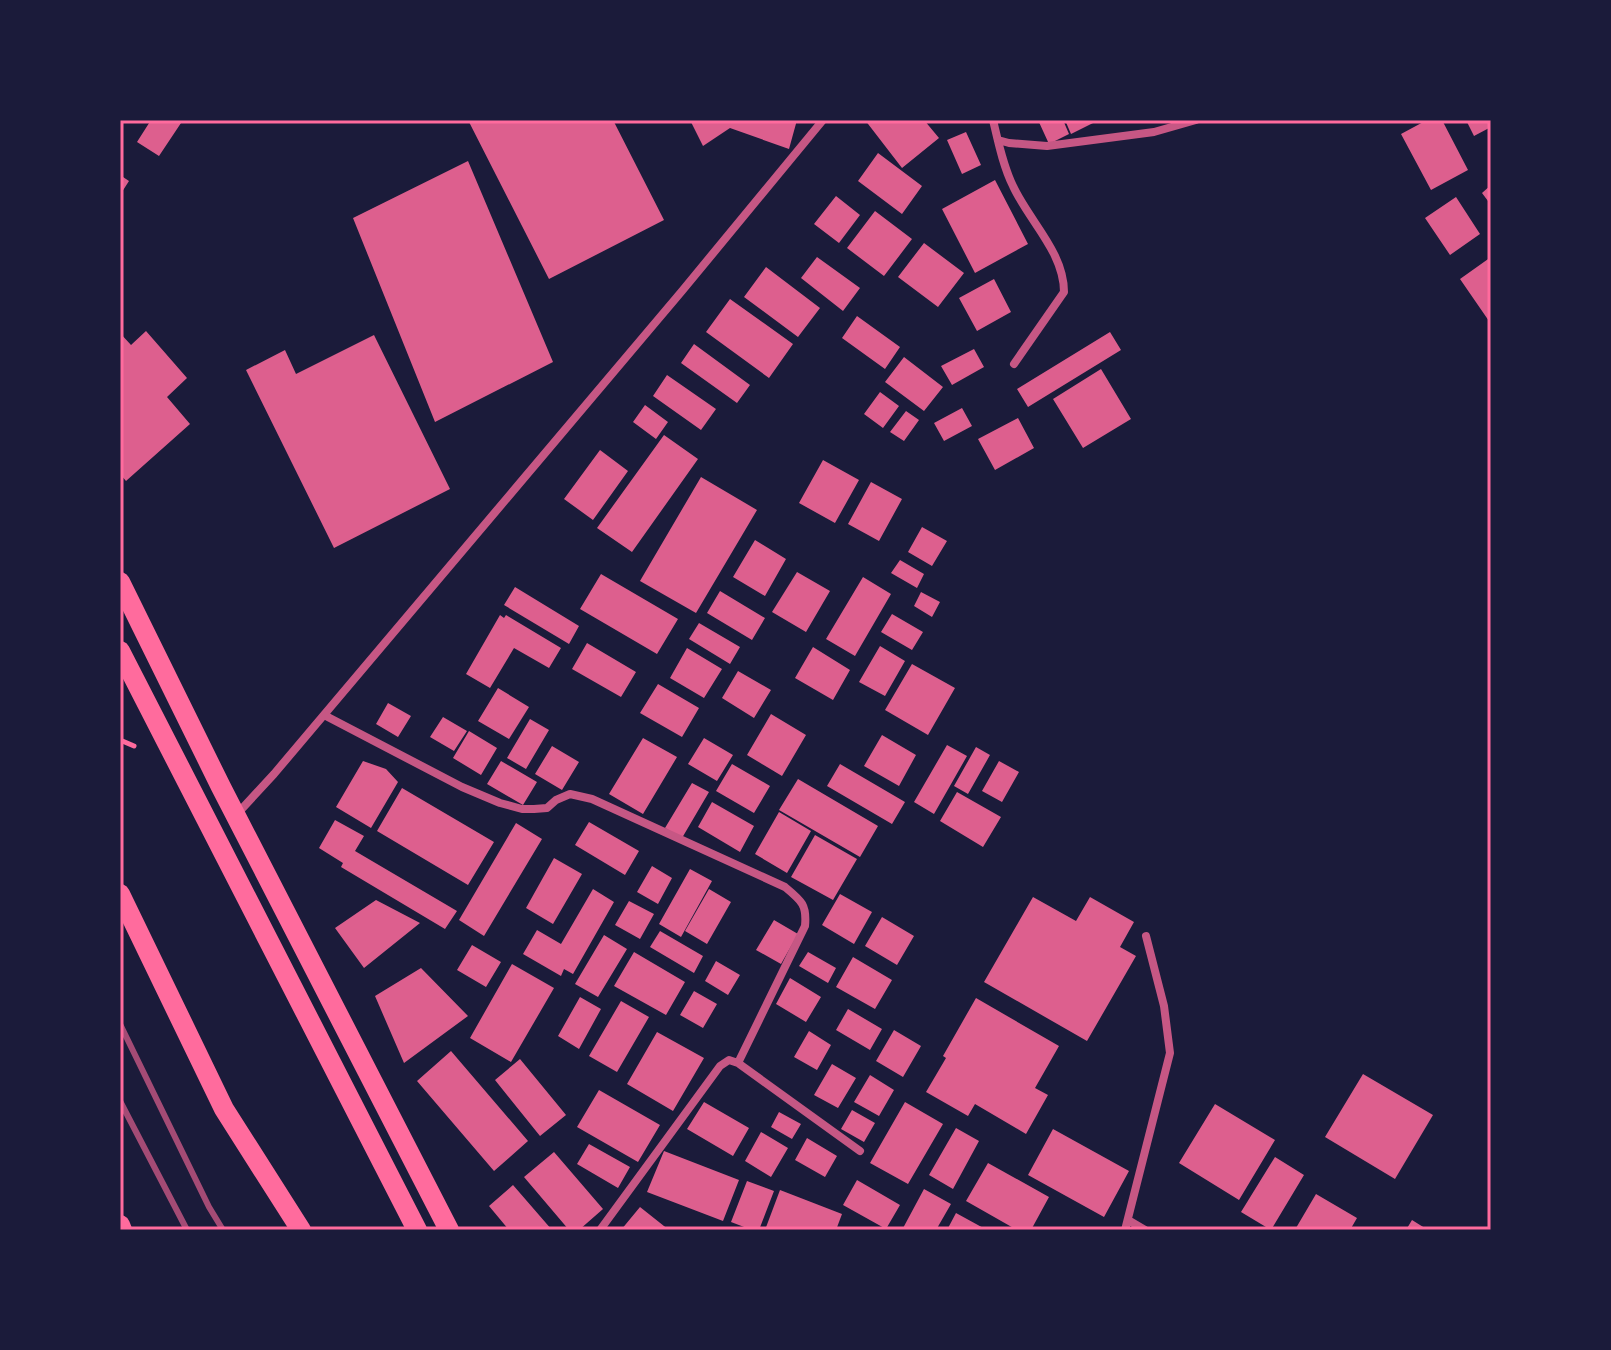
<svg xmlns="http://www.w3.org/2000/svg" width="1611" height="1350" font-family="Quicksand,sans-serif">
	<style>
		.building { fill: #dd5f8e }
		.lines { fill: none; stroke-linecap: round; stroke-linejoin: round }
		.path { stroke: #ff6b9d; stroke-width: 5 }
		.minor { stroke: #c65784; stroke-width: 8 }
		.primary { stroke: #ff6b9d; stroke-width: 20 }
		.rail { stroke: #a44b75; stroke-width: 6 }
		.neatline { fill: none; stroke: #ff6b9d; stroke-width: 3 }
	</style>
	<rect width="100%" height="100%" fill="#1b1b3a"/>
	<path class="building" d="M151,120H183L159,156L137,142Z
		M468,120H613L664,220L549,279Z
		M690,120H797L789,149L730,128L703,146Z
		M865,120H924L939,138L902,168Z
		M1038,120H1063L1069,134L1049,144Z
		M1065,120H1091L1093,123L1071,134Z
		M1427,120H1442L1468,170L1431,190L1401,134Z
		M1466,120H1491V127L1474,136Z
		M966,132L981,165L962,174L947,140Z
		M878,153L922,186L902,214L858,181Z
		M468,161L553,362L435,422L353,218Z
		M120,175L129,181L120,195Z
		M995,180L1028,244L975,273L942,209Z
		M1491,185V205L1482,193Z
		M836,196L860,215L839,243L814,224Z
		M1456,197L1480,234L1450,255L1425,218Z
		M875,211L912,239L884,276L847,248Z
		M924,243L964,273L938,307L898,277Z
		M817,257L860,288L843,311L801,278Z
		M1491,257V324L1460,279Z
		M766,267L820,308L798,337L744,297Z
		M994,279L1011,312L977,331L959,298Z
		M730,299L793,344L769,378L706,332Z
		M857,316L900,347L885,369L842,338Z
		M146,331L187,378L167,397L190,424L126,481L120,474V333L131,345Z
		M1110,332L1121,350L1028,407L1017,389Z
		M374,335L450,489L334,548L246,370L285,350L296,374Z
		M694,344L750,385L737,403L681,363Z
		M974,349L984,367L952,385L941,366Z
		M904,357L943,387L924,411L885,382Z
		M1101,369L1131,419L1083,448L1053,399Z
		M667,375L716,409L701,430L653,396Z
		M880,392L899,406L883,428L864,414Z
		M645,405L668,422L656,439L633,422Z
		M962,408L972,426L944,441L934,423Z
		M906,411L919,420L904,441L890,432Z
		M1018,418L1034,448L995,470L978,439Z
		M664,435L698,459L632,552L597,528Z
		M600,450L628,471L593,520L564,499Z
		M823,460L859,480L835,523L799,503Z
		M701,477L757,510L696,613L640,581Z
		M871,482L902,499L879,541L848,524Z
		M922,527L947,541L932,566L908,552Z
		M755,540L786,559L765,596L733,577Z
		M900,560L924,574L917,588L891,573Z
		M797,572L830,591L806,632L772,612Z
		M601,574L678,619L657,654L580,609Z
		M863,577L891,594L855,656L826,639Z
		M515,587L579,626L569,644L504,605Z
		M720,591L765,618L752,640L707,613Z
		M921,592L940,602L932,617L914,606Z
		M892,614L923,632L912,650L881,632Z
		M500,615L504,618L506,615L561,648L549,668L514,648L490,688L466,674Z
		M699,623L740,647L730,664L689,639Z
		M587,643L636,672L621,697L572,669Z
		M880,646L905,661L885,696L859,682Z
		M813,647L850,670L833,700L795,678Z
		M687,648L722,669L704,698L670,678Z
		M912,664L955,688L928,735L885,710Z
		M738,671L771,690L754,718L722,698Z
		M658,684L699,708L682,737L640,713Z
		M498,688L529,707L509,739L478,721Z
		M388,703L411,716L398,737L376,724Z
		M771,714L806,735L782,776L747,755Z
		M443,717L467,731L454,751L430,737Z
		M530,719L549,730L526,769L507,758Z
		M469,731L497,748L481,775L453,758Z
		M882,735L916,755L899,786L864,766Z
		M643,738L677,757L643,814L609,794Z
		M704,738L733,755L717,781L688,764Z
		M947,745L967,756L934,814L914,802Z
		M552,746L579,762L562,790L535,774Z
		M976,747L990,755L968,794L954,786Z
		M363,761L386,769L398,782L371,828L336,807Z
		M501,761L537,782L523,805L487,784Z
		M999,761L1019,772L1002,802L982,791Z
		M732,764L770,786L754,813L716,791Z
		M840,764L905,802L892,824L827,786Z
		M798,779L878,826L860,857L779,810Z
		M692,783L709,792L682,838L665,828Z
		M402,788L494,842L468,885L377,831Z
		M957,792L1001,817L983,847L940,821Z
		M712,802L754,826L740,852L698,827Z
		M779,812L811,831L787,873L755,854Z
		M335,820L364,836L355,851L457,911L445,929L341,867L343,863L319,848Z
		M589,822L639,851L625,875L575,845Z
		M516,823L542,839L484,936L459,920Z
		M815,835L857,859L833,900L791,877Z
		M554,858L582,874L553,924L526,908Z
		M652,866L672,878L658,904L637,892Z
		M690,869L712,881L681,937L659,924Z
		M593,889L614,902L573,974L564,969L561,976L523,954L537,930L561,944Z
		M709,889L731,902L707,944L685,931Z
		M840,894L872,912L854,944L822,925Z
		M1033,897L1076,921L1090,897L1134,922L1120,947L1136,956L1087,1041L984,982Z
		M376,900L420,923L364,968L335,928Z
		M629,901L654,914L640,939L615,925Z
		M882,917L914,936L897,965L865,946Z
		M774,920L798,934L781,964L756,950Z
		M660,931L703,956L694,973L650,947Z
		M604,935L627,949L598,997L575,984Z
		M472,945L501,962L486,987L457,970Z
		M634,952L685,982L666,1015L614,986Z
		M808,952L836,968L828,983L799,966Z
		M853,957L892,980L875,1009L836,987Z
		M716,961L740,975L728,995L705,981Z
		M512,964L554,988L511,1062L470,1038Z
		M421,968L468,1016L404,1063L375,996Z
		M790,978L821,997L806,1022L776,1004Z
		M694,991L717,1004L703,1028L680,1015Z
		M580,997L601,1009L579,1049L558,1036Z
		M976,998L1059,1046L1035,1088L1048,1095L1026,1134L975,1104L968,1116L926,1092L946,1058L943,1056Z
		M621,1001L649,1017L617,1072L589,1056Z
		M848,1009L882,1029L870,1050L836,1030Z
		M894,1030L921,1046L903,1077L876,1061Z
		M809,1031L831,1045L817,1070L794,1057Z
		M657,1032L704,1058L673,1111L627,1084Z
		M451,1051L528,1141L494,1171L417,1081Z
		M520,1059L566,1115L540,1136L495,1080Z
		M832,1064L856,1078L838,1108L814,1095Z
		M1363,1074L1433,1115L1395,1179L1325,1137Z
		M870,1075L894,1090L879,1116L854,1102Z
		M599,1090L660,1125L638,1162L577,1127Z
		M704,1102L749,1128L733,1156L687,1129Z
		M905,1102L943,1124L908,1184L870,1163Z
		M1215,1104L1275,1140L1239,1200L1179,1163Z
		M852,1110L875,1123L864,1142L841,1129Z
		M779,1112L801,1124L792,1139L771,1127Z
		M956,1128L979,1141L953,1189L929,1175Z
		M1053,1129L1129,1171L1104,1217L1028,1175Z
		M761,1132L788,1148L771,1177L745,1161Z
		M807,1138L837,1156L825,1177L795,1160Z
		M589,1144L630,1167L618,1188L577,1164Z
		M664,1151L739,1180L723,1221L647,1192Z
		M554,1152L603,1209L579,1230H569L524,1177Z
		M1275,1157L1304,1175L1271,1230L1241,1212Z
		M988,1163L1049,1197L1031,1230H1017L966,1201Z
		M857,1180L900,1205L886,1229L843,1205Z
		M747,1181L774,1191L759,1230H752L731,1222Z
		M513,1185L552,1230H509L489,1206Z
		M924,1189L951,1204L936,1230H902Z
		M780,1190L842,1214L836,1230H765Z
		M1316,1194L1357,1218L1350,1230H1299L1296,1228Z
		M640,1207L669,1230H621Z
		M956,1213L987,1230H947Z
		M1412,1220L1428,1230H1406Z"/>
	<g class="lines">
		<path class="path" d="M120,740L134,746"/>
		<path class="minor" d="M993,120C998,141 1003,166 1013,186C1029,221 1064,252 1064,292L1014,364
			M998,140L1009,143L1047,146L1154,132L1196,120
			M324,715L462,787L500,803L522,809H534L547,808L556,800L570,794L592,799L785,887C802,901 807,905 805,926L738,1063
			M238,813L274,774L682,291L823,120
			M1128,1220L1145,1230
			M600,1230L720,1066L729,1060L738,1063L860,1151
			M1125,1230L1170,1053L1164,1006L1146,936"/>
		<path class="primary" d="M120,582L221,787L449,1230
			M120,651L417,1230
			M120,894L224,1109L301,1230
			M120,1225L122,1230"/>
		<path class="rail" d="M120,1024L209,1207L223,1230
			M120,1101L187,1230"/>
	</g>
	<rect width="1611" height="1350" fill="none" stroke="#1b1b3a" stroke-width="244"/>
	<rect x="122" y="122" width="1367" height="1106" class="neatline"/>
</svg>
